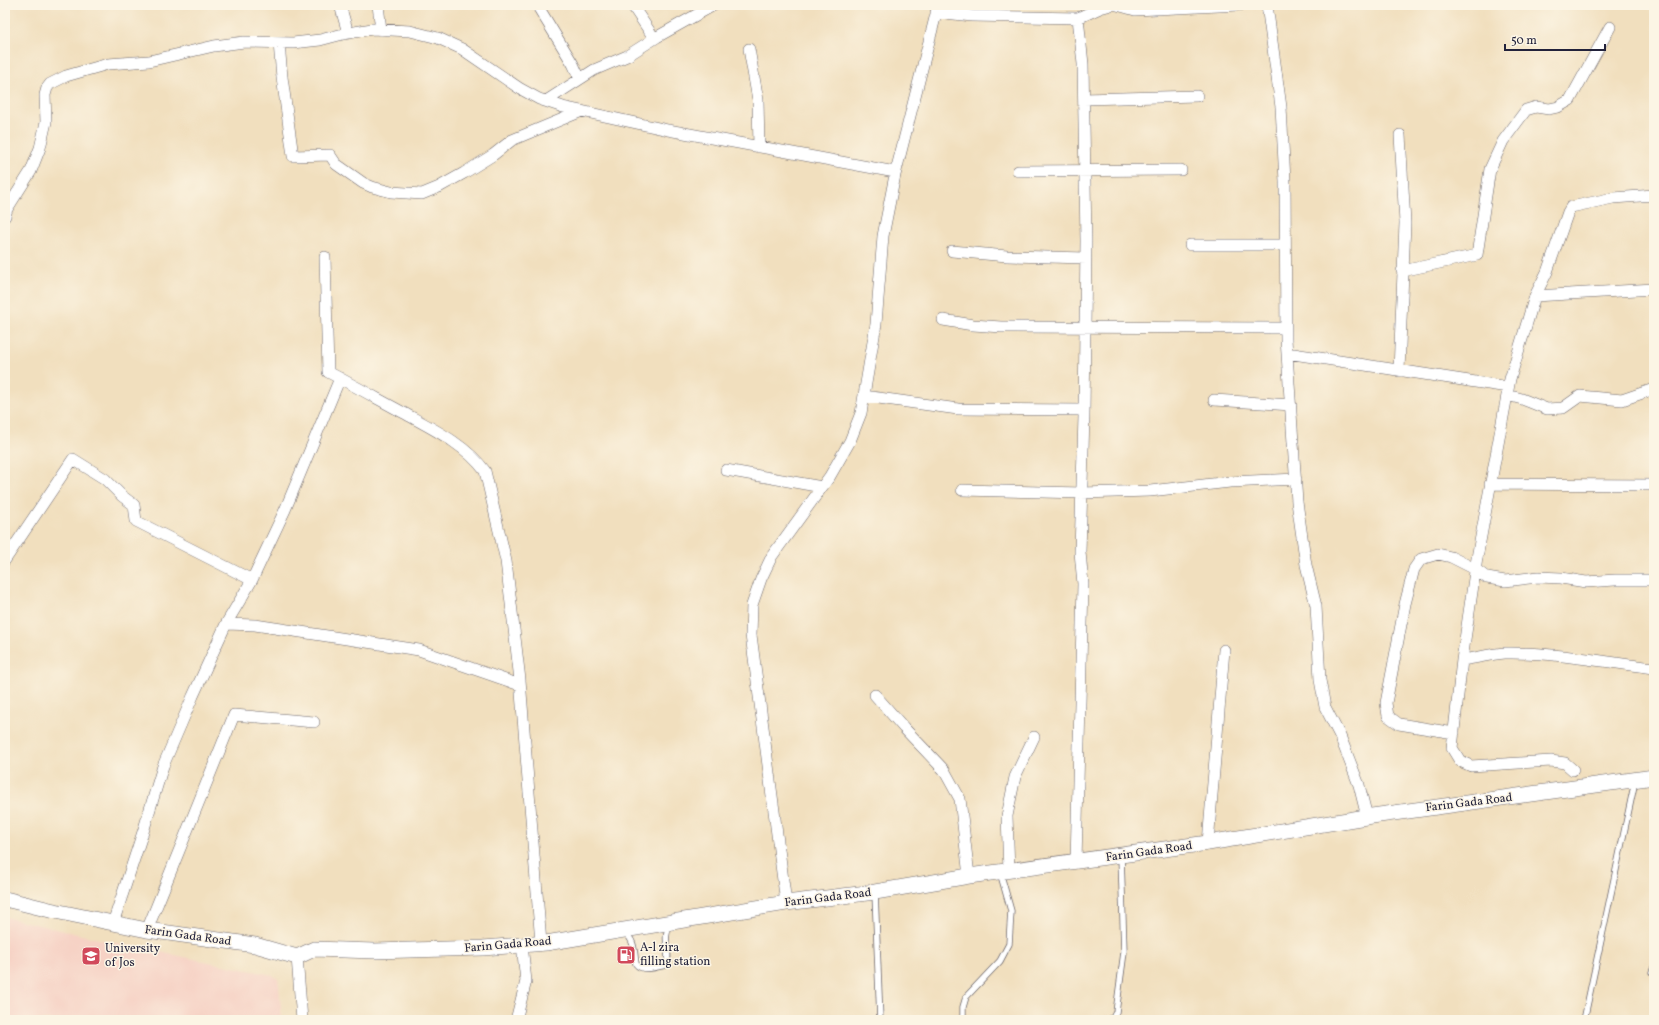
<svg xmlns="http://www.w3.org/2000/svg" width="1659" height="1025" font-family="Vollkorn,serif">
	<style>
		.built { fill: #f6d2c5 }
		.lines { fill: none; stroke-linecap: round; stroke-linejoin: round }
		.service-casing { stroke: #6a6469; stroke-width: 7 }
		.minor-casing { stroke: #6a6469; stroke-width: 12 }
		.secondary-casing { stroke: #6a6469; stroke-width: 16 }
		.service { stroke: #fff; stroke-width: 5.5 }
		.minor { stroke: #fff; stroke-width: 11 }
		.secondary { stroke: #fff; stroke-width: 15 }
		.labels { text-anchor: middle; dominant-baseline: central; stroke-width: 3; stroke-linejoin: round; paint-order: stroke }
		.street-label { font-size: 12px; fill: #22223b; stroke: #fcf5e5 }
		.poi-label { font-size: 12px; fill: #22223b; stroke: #fcf5e5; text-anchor: start }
	</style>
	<rect width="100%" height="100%" fill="#fcf5e5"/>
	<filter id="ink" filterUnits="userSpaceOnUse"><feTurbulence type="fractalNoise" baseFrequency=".025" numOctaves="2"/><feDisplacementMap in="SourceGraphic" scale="8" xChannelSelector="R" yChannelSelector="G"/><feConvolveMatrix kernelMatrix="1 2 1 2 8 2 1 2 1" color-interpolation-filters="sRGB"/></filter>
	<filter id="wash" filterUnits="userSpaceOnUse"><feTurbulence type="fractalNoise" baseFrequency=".012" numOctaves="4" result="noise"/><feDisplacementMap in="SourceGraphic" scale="16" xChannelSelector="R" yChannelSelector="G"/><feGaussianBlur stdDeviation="0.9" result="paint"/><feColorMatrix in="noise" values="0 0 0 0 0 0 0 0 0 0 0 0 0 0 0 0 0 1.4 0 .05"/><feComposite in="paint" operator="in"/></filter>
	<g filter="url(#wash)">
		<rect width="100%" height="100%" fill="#f1dfbe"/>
		<path class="built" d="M5,917L111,942L272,975L278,979L279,985L282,1020H5Z"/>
	</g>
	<g filter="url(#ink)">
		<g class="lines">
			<g class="service-casing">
				<path id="service" d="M875,893L880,1020
					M624,932C635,940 634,951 636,964C642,972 657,967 666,965C672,954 661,939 670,925
					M1652,972L1654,967
					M963,1020V1007L966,997L1000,961L1009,944L1011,911L1000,872
					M1106,1020L1113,1018L1116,1012L1124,952L1121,856
					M1584,1020L1635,781"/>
			</g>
			<g class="minor-casing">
				<path id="minor" d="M340,5L348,33
					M378,5L381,30
					M537,5L573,64L580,79
					M632,5L654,38
					M1117,5L1135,10L1240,5
					M1267,5L1281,107L1285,181L1286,339L1297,502L1306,565L1316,606L1320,680L1325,707L1340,736L1359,785L1367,817
					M936,12L972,16L1078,18L1083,64L1086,241L1084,416L1080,552L1083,584L1076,862
					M1078,18L1100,8L1111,5
					M279,43L282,77L293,156L330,155L336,164L363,183L372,187L391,192L422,194L439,187L464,173L493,155L512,140L582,111
					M749,49L758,100L759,147
					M1084,99L1197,96
					M546,101L594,70L627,56L657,37L714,5
					M1018,171L1181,170
					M5,216L7,209L31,171L40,148L46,122L45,95L47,88L50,84L66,76L108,64L149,61L214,46L244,42L293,43L320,40L343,34L372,29L410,31L438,38L462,49L519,88L539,99L563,107L668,130L895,172
					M1190,245H1284
					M952,251L1007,256L1086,258
					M325,257L328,372C353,385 378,399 404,413C433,429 465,444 485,471L506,561L520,680L541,943
					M1402,271L1477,255L1490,169L1503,141L1526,110L1536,107L1549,109L1558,107L1570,100L1610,27
					M1535,296L1654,289
					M943,320L973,325L1001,327L1286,328
					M1287,353L1508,387
					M1399,371L1405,223L1400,135
					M1507,395L1522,399L1547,409L1563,408L1580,396L1622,400L1654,389
					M864,396L958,409L1084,410
					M1214,400L1291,405
					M726,470L822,487
					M1490,484L1654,485
					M962,490L1082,493L1150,491L1230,482L1296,479
					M5,560L73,459L105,479L122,496L134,505L136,521L252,580
					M226,624L255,625L419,650L520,685
					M1462,660C1476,658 1491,654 1505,653C1554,652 1605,662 1654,668
					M875,695L904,728L944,770L960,799L969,876
					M1454,733L1399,724L1388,716L1386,703L1405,604L1414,569L1421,559L1438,554L1451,557L1475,569L1487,578L1505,581L1538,577L1561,578L1586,582L1615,580H1654
					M1573,770L1565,763L1551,761L1471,766L1460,761L1452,748L1462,660L1477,558L1510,379L1535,296L1547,272L1568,212L1571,207L1613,198L1654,195
					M1208,843L1224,650
					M1009,871L1007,816L1015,777L1034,737
					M786,903L751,635L752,605L761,579L772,556L830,476L850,441L861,413L876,324L883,236L895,175L938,6
					M113,923L143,832L163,766L193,696L226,624L252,580L285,510L340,378
					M147,930L234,715L314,722
					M297,957L302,1020
					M516,1020L526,981L522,945"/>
			</g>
			<g class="secondary-casing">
				<path id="secondary" d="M5,899L50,910L147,930L255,945L297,957L314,949L374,951L483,948L546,943L786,903L875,892L969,876L1208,843L1372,816L1654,777"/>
			</g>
			<use href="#service" class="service"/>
			<use href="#minor" class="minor"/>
			<use href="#secondary" class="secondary"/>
		</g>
	</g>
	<defs>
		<g id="fuel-square" transform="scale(1)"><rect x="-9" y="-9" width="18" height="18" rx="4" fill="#d1495b" stroke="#fcf5e5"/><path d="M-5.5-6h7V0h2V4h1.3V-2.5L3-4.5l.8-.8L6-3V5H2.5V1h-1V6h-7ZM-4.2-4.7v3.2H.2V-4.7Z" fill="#fff"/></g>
		<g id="university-square" transform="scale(1)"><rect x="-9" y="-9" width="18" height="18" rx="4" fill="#d1495b" stroke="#fcf5e5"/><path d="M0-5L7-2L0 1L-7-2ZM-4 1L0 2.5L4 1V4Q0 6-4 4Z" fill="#fff"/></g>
	</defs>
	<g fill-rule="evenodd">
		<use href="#fuel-square" x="626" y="955"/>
		<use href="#university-square" x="91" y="956"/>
	</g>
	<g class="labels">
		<g class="street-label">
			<text transform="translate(1469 803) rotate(-7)">Farin Gada Road</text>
			<text transform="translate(1149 852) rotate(-8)">Farin Gada Road</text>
			<text transform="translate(828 898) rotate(-7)">Farin Gada Road</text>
			<text transform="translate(188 936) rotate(8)">Farin Gada Road</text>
			<text transform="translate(508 945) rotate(-5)">Farin Gada Road</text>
		</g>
		<g class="poi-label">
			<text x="640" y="948">A-l zira<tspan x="640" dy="14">filling station</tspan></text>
			<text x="105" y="949">University<tspan x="105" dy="14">of Jos</tspan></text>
		</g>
	</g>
	<rect width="1659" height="1025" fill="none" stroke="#fcf5e5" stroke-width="20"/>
	<path d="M1505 44v6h100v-6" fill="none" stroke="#22223b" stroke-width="2"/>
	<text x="1511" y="44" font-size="12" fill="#22223b" stroke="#fcf5e5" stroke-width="3" paint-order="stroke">50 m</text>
</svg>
